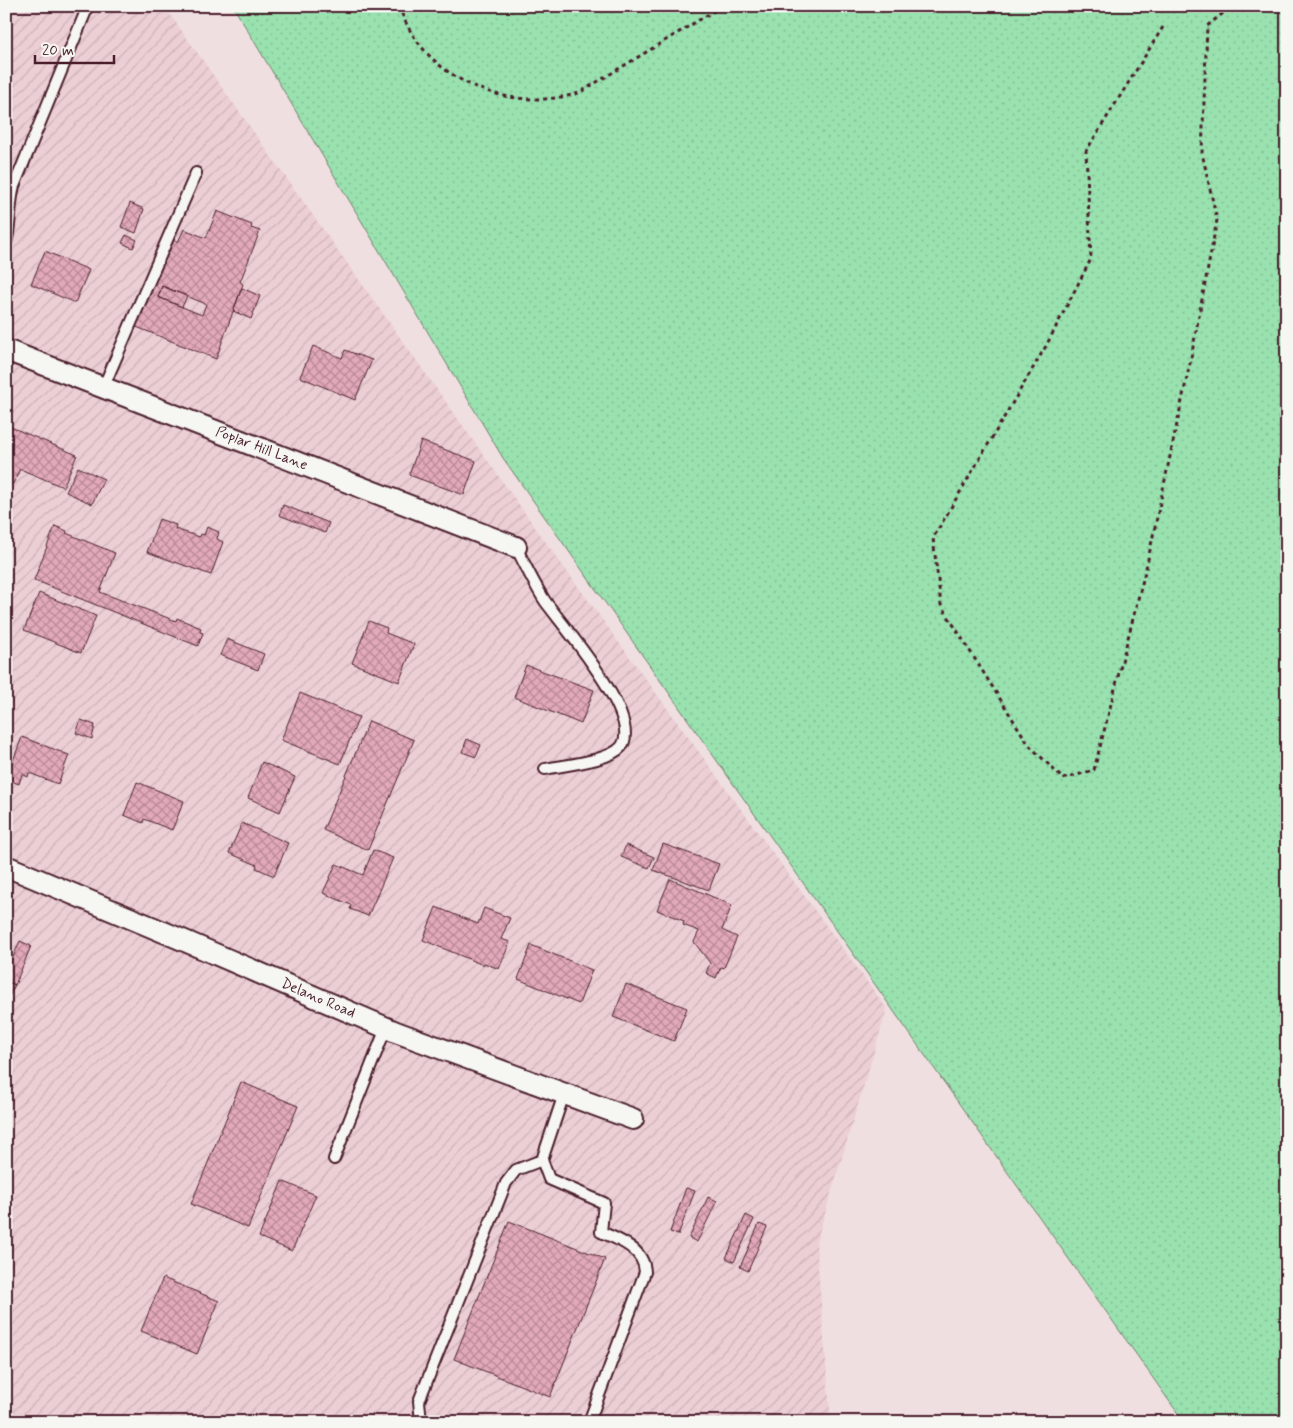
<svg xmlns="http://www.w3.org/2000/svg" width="1293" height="1428" font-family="Mynerve,sans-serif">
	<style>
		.industrial { fill: url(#industrial-furrows) }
		.grass { fill: url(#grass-dots); stroke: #72806d }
		.building { fill: url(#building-cross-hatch); stroke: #4a1f2b; fill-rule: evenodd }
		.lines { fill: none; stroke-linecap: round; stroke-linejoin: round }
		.lane-casing { stroke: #4a1f2b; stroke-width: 14 }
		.street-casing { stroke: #4a1f2b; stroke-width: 24 }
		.path { stroke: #4a1f2b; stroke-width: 3; stroke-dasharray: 4 4; stroke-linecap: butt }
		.lane { stroke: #f6f6f2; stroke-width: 10 }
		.street { stroke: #f6f6f2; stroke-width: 20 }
		.labels { text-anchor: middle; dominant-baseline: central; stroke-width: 4.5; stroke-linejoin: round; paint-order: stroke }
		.street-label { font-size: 15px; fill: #4a1f2b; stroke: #f6f6f2 }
	</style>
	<defs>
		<pattern id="industrial-furrows" width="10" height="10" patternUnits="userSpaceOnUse" patternTransform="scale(1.25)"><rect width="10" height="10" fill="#eccfd5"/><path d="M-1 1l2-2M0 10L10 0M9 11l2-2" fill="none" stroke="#ccb1b7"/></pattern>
		<pattern id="grass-dots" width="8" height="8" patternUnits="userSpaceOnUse" patternTransform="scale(1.25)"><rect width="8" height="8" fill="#99e1af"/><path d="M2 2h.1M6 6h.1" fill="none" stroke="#85c197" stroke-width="1.8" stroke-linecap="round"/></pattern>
		<pattern id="building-cross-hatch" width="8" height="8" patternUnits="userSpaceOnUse" patternTransform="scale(1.25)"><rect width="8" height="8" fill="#e2a9ba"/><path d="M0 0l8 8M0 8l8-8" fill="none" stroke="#b98997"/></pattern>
	</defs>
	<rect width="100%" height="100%" fill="#f0dfe1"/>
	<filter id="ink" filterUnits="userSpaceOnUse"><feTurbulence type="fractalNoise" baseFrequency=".02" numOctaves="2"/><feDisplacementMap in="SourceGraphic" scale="10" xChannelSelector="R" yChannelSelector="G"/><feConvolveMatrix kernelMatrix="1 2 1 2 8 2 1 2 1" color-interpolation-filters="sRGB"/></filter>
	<g filter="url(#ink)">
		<path class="industrial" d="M6,6H164L547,544L887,1009L816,1243L831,1422H6Z"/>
		<path class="grass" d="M233,6H1287V1422H1184L503,458Z"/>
		<path class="building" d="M130,203L144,209L136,233L121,227Z
			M217,211L252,225L251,228L260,231L240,282L243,284L216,359L134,326L170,238L178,242L184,229L206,238ZM162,286L206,304L202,315L158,297Z
			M126,235L137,240L133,248L122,243Z
			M45,251L89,270L75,303L31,284Z
			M162,286L187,296L182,307L158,297Z
			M242,288L260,296L251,319L233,311Z
			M313,346L342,358L345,350L372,360L355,400L300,377Z
			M11,427L77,455L63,487L20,469L13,484L6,481V437Z
			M421,441L476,461L464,495L409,475Z
			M78,467L104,479L92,504L66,492Z
			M283,505L329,523L325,533L279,515Z
			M159,519L176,525L175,529L200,537L201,534L204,535L207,527L219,532L217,539L223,542L211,575L147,552Z
			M55,526L67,531L66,533L115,553L100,592L176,621L177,618L201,628L200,632L203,633L198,646L34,580Z
			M39,593L96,616L81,653L24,630Z
			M369,621L387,628L386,633L414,644L399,682L352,663Z
			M227,639L264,654L258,670L220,655Z
			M526,665L594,690L581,724L514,697Z
			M300,693L359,717L340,764L281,740Z
			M81,720L95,725L92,739L76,733Z
			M369,721L414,740L368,850L323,830Z
			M22,737L69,755L58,784L29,773L28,777L22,774L19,784L6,779Z
			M467,739L481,745L476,757L462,752Z
			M262,762L295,777L280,812L248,798Z
			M137,782L184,801L172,830L144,819L143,823L124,815Z
			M242,823L288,843L274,876L256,868L257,865L229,853Z
			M663,844L719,864L709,890L653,870Z
			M626,845L654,857L649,868L621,857Z
			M373,850L393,858L368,916L350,909L351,905L323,893L336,864L363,875Z
			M670,879L732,905L722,930L737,937L724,968L721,967L716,978L706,973L710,963L694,942L699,931L683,925L684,921L657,910Z
			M436,907L478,924L484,908L510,918L501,939L510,942L499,969L484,963L483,965L423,940Z
			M20,941L31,946L15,985L6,981V973Z
			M531,945L592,970L579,1004L518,979Z
			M6,981L15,985L6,1002Z
			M626,984L687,1008L674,1041L613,1017Z
			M241,1082L298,1106L248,1228L191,1204Z
			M282,1181L316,1195L292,1251L259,1237Z
			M686,1188L695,1191L678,1235L670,1232Z
			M708,1197L717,1201L697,1242L689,1238Z
			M746,1215L754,1219L734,1262L726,1258Z
			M509,1221L605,1259L550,1397L454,1359Z
			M759,1224L767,1227L748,1271L740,1267Z
			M163,1278L219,1301L197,1354L141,1331Z"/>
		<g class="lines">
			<g class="lane-casing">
				<path id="lane" d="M6,243C11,224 9,205 14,186L88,6
					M103,388L196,173
					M516,547C525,565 534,584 545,601C563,626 644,718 621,747C609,761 564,765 545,769
					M564,1094L542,1160L549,1179L604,1203L601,1232C620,1240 644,1249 645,1272L589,1422
					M334,1159L386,1028
					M421,1422L419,1401L506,1183L516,1170L542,1160"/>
			</g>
			<g class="street-casing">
				<g id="street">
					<path id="s1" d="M6,350L516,547"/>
					<path id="s2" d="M6,866L185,941L396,1032L633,1119"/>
				</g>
			</g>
			<path class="path" d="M399,6C424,80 507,114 579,93L722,6
				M1163,27L1086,151L1091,259L1046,346L933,538L941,605L1029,745L1063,779L1094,770L1147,564L1190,363L1217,220L1202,153L1207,26L1232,6"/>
			<use href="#lane" class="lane"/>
			<use href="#street" class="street"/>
		</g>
	</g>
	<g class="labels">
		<g class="street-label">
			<text stroke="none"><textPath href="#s1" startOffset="274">Poplar Hill Lane</textPath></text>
			<text stroke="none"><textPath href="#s2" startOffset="339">Delano Road</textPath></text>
		</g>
	</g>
	<rect width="1293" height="1428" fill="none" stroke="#f6f6f2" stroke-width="25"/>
	<rect x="12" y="12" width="1268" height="1403" fill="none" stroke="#4a1f2b" stroke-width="2" filter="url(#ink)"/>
	<path d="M35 55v8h79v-8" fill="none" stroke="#4a1f2b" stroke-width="2.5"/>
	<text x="42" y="55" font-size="15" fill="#4a1f2b" stroke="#f6f6f2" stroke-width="4" paint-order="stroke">20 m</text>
</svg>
